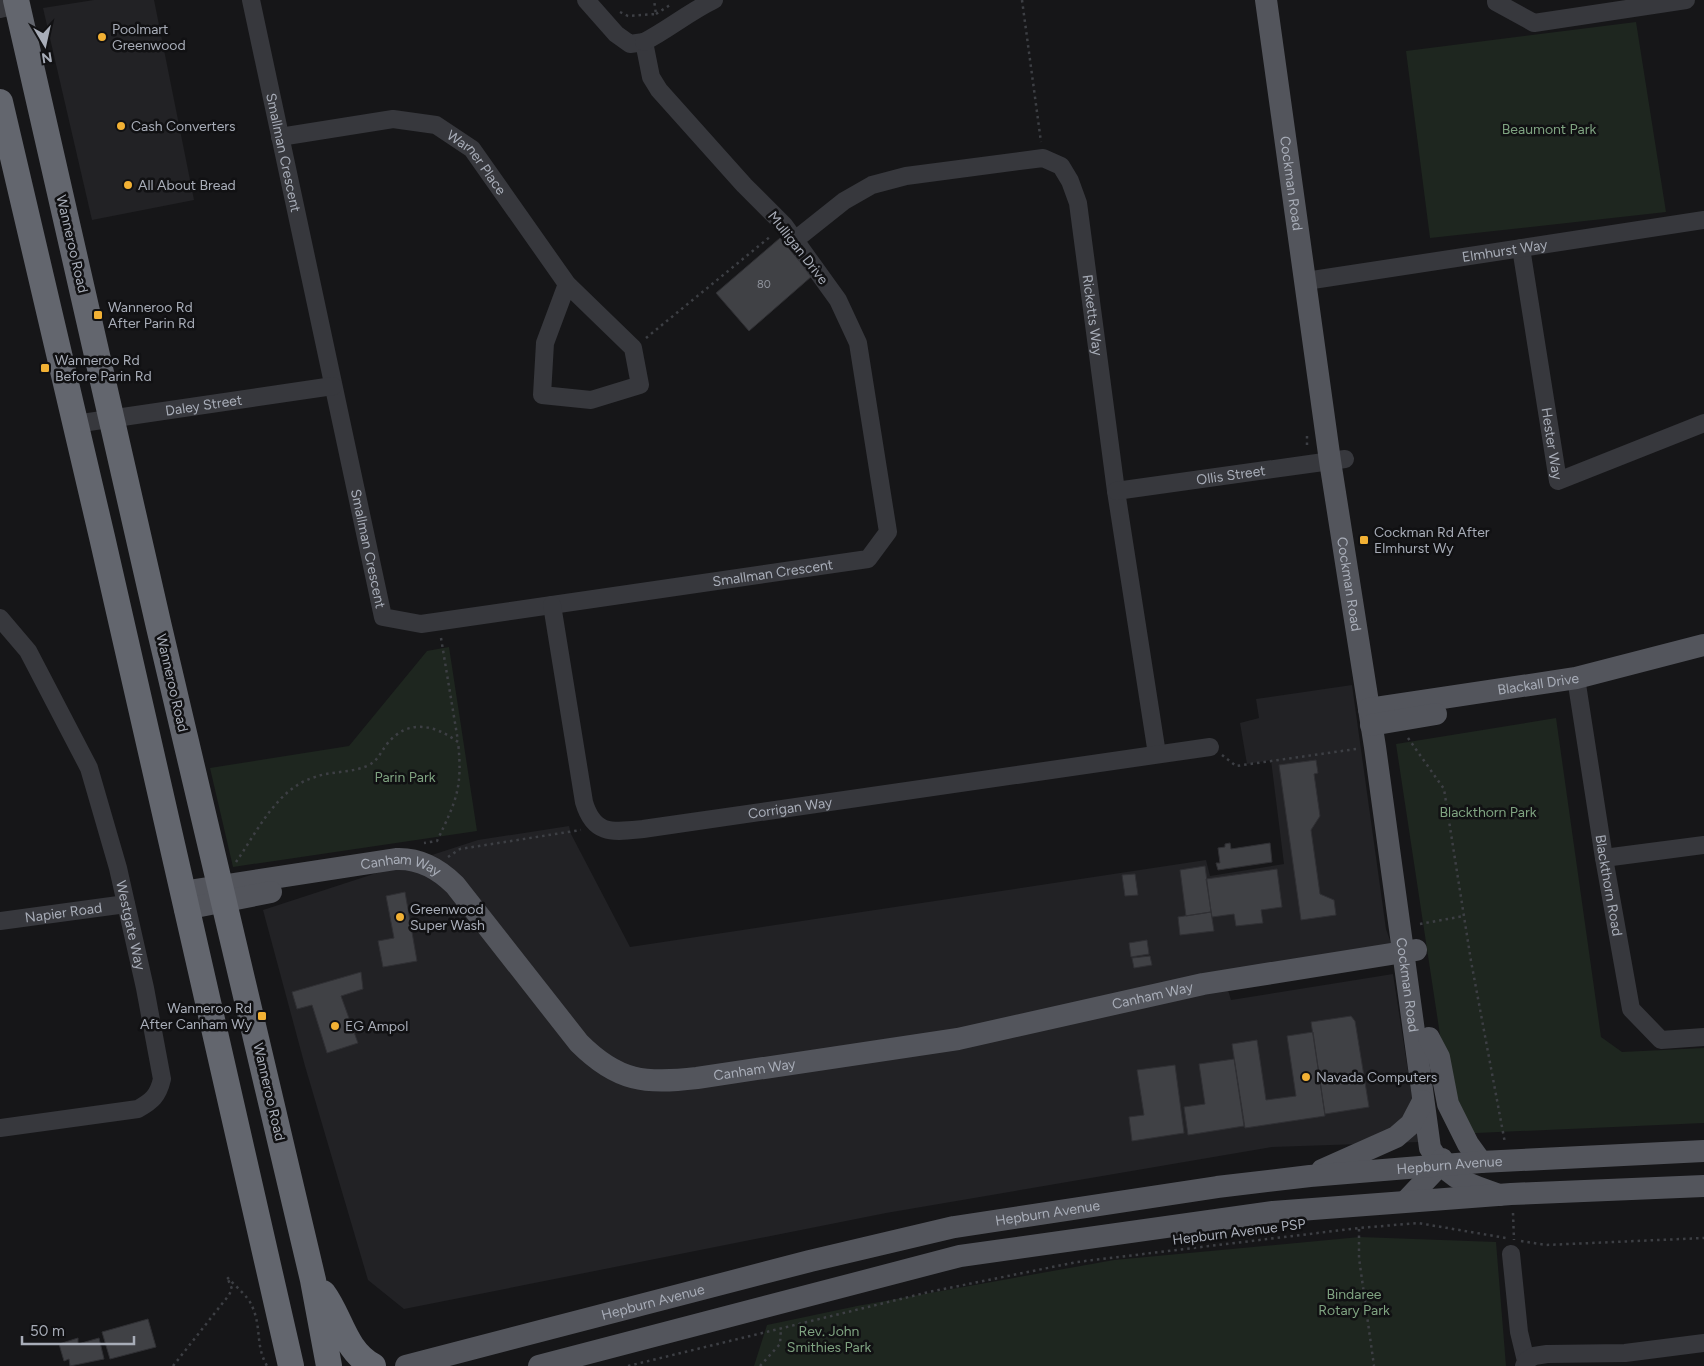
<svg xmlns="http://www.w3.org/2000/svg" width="1704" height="1366" font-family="Figtree,sans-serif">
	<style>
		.built { fill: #222225 }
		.green { fill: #1e261f }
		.building { fill: #404145; stroke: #303034 }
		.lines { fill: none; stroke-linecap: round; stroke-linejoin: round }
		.path { stroke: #3d3f44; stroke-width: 2.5; stroke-dasharray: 2.5 4; stroke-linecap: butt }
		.minor { stroke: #37383d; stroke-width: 18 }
		.major { stroke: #53555c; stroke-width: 22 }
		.highway { stroke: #63666e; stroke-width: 26 }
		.poi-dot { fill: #f2b134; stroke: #111113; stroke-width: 2 }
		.labels { text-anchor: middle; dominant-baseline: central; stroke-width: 5; stroke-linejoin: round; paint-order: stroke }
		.number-label { font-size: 11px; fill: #8e929b }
		.poi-label { font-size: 14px; fill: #a8adb8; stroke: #111113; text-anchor: start }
		.park-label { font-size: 14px; fill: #7fa381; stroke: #111113 }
		.street-label { font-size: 14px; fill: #a8adb8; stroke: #111113 }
	</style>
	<rect width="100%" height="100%" fill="#161618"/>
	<path class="built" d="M94,0H154L194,200L92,220L43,8Z
		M1352,685L1386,929L1393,949L1223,973L1231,1000L1393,974L1419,1142L1272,1147L886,1213L404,1309L368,1280L305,1066L263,910L478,840L569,826L571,834L630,947L1206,860L1210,876L1284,864L1271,760L1247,764L1240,723L1259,718L1256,699Z"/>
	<path class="green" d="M1636,22L1666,212L1430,238L1406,51Z
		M449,647L477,831L233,867L210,768L349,746L427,651Z
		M1556,718L1601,1037L1622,1052L1704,1048V1123L1455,1134L1396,744Z
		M1360,1237L1496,1242L1506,1366H754L767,1325L857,1306L1114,1260Z"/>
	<path class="building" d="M780,238L812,276L749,331L716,293Z
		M1316,760L1318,773L1314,774L1320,816L1311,830L1320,894L1334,900L1336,915L1301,920L1279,765Z
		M1230,843L1231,849L1270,843L1272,862L1218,870L1216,863H1220L1218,848L1225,847V844Z
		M1205,866L1211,912L1186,916L1180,870Z
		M1277,869L1282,907L1261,910L1263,923L1236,926L1234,914L1212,917L1206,879Z
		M1135,874L1138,895L1125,896L1122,875Z
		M405,892L417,961L383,967L378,941L394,938L386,896Z
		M1211,912L1214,931L1180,935L1178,917Z
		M1147,940L1149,954L1131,957L1129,943Z
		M1150,956L1152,965L1134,968L1132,958Z
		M361,972L363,989L341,996L358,1043L327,1053L312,1005L297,1009L292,992Z
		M1351,1016L1355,1021L1369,1107L1325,1114L1311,1022Z
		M1313,1032L1325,1116L1245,1128L1232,1044L1257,1040L1266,1100L1296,1096L1287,1036Z
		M1234,1059L1244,1126L1188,1135L1184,1107L1205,1104L1199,1064Z
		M1175,1065L1184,1133L1132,1141L1129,1117L1144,1115L1137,1070Z
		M148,1319L156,1347L110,1359L102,1332Z
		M78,1338V1344L99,1338L104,1359L70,1366L69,1359L64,1361L59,1344Z"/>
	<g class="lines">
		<path class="path" d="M1022,0L1041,142
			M620,12L628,16L656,14L654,0
			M656,14L670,5
			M646,338L771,236
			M1307,436V448
			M441,638L458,741
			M1408,738L1444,789L1471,961L1505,1143
			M1222,755L1236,766L1356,749
			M448,857L460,849L581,830
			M236,862C257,832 277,788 315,777C331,771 351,773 367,766C378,761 380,753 387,744C408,718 435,725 458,742C463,788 456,801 437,841L424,843
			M1420,924L1464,916
			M1513,1213L1514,1240
			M1359,1229V1258L1374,1366
			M1521,1241L1546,1245L1704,1238
			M173,1366L229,1295L232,1289L227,1277C235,1286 248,1296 252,1306C262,1328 255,1345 267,1366
			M628,1366L929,1292L1077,1262L1359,1228L1418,1223L1506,1238
			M760,1366L780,1344L781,1328"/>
		<g class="minor">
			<path id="s1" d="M251,0L383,617L421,624L868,559L888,532L858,343L838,300L784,225L744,185L659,90L651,77L644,42L630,44L616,34L586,0"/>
			<path d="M1496,0V2L1534,23L1686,0"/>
			<path d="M0,9L17,5"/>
			<path d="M644,42C669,29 689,12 714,0"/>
			<path id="s2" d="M280,137L393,119L436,125L472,149L567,284L633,348L640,385L591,400L542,395L545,343L567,284"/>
			<path id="s3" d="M795,240L844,201L872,185L906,176L1043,158L1061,166L1070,181L1078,203L1116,491L1157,754"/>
			<path id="s4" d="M1521,248L1558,481L1704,423"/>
			<path id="s5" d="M1306,281L1704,220"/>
			<path id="s6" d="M75,424L333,386"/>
			<path id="s7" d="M1116,491L1345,459"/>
			<path id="s8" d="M552,605L584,802C594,836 613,832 643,829L1210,747"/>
			<path id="s9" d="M0,618L28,651L89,768L118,868L145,988L162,1079C158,1096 152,1101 138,1109L0,1128"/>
			<path id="s10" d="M1576,678L1604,858L1631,1009L1661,1040L1704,1037"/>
			<path d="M1604,858L1704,845"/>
			<path id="s11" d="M0,921L126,904"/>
			<path d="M1511,1254L1519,1332L1526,1361L1524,1366"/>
			<path d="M1526,1361L1534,1356L1547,1354L1625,1353L1704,1343"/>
		</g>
		<g class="major">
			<path id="s12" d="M1266,0L1330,461L1375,747L1430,1148C1449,1180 1466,1183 1499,1195"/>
			<path id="s13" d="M1369,709L1576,678L1704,645"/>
			<path d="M1371,725L1436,714"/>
			<path id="s14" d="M182,892L396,859C419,858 439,869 455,885L579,1043C618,1082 645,1084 697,1078L958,1039L1203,984L1416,950"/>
			<path d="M185,909L271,892"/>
			<path d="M1429,1038L1439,1057L1448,1104L1468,1144L1481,1162"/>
			<path d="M1322,1170L1396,1137L1411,1124L1423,1101"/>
			<path d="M1406,1201L1440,1165L1442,1159"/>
			<path id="s15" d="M406,1366L810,1261L954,1227L1217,1187L1310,1176L1481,1162L1704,1151"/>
			<path d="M539,1366L960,1256L1273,1212L1511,1194L1704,1186"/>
		</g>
		<path class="highway" d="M16,0L159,627L313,1280L329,1366
			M0,102L102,537L291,1366
			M323,1293C341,1317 344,1350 373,1366"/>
	</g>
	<g class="poi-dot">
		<circle cx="102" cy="37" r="5"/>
		<circle cx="121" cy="126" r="5"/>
		<circle cx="128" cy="185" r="5"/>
		<rect x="93" y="310" width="10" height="10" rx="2.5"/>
		<rect x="40" y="363" width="10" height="10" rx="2.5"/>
		<rect x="1359" y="535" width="10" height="10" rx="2.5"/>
		<circle cx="400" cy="917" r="5"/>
		<rect x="257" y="1011" width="10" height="10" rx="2.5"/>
		<circle cx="335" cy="1026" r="5"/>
		<circle cx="1306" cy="1077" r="5"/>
	</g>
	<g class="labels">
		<g class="number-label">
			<text x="764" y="284">80</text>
		</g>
		<g class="poi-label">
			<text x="112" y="29">Poolmart<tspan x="112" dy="16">Greenwood</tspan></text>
			<text x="131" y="126">Cash Converters</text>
			<text x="138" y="185">All About Bread</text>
			<text x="108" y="307">Wanneroo Rd<tspan x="108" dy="16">After Parin Rd</tspan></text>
			<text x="55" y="360">Wanneroo Rd<tspan x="55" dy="16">Before Parin Rd</tspan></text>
			<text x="1374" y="532">Cockman Rd After<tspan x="1374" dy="16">Elmhurst Wy</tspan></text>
			<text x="410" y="909">Greenwood<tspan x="410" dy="16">Super Wash</tspan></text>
			<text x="252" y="1008" text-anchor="end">Wanneroo Rd<tspan x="252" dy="16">After Canham Wy</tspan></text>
			<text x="345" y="1026">EG Ampol</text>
			<text x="1316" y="1077">Navada Computers</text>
		</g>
		<g class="park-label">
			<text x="1549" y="129">Beaumont Park</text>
			<text x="405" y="777">Parin Park</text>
			<text x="1488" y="812">Blackthorn Park</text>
			<text x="1354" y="1294">Bindaree<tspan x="1354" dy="16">Rotary Park</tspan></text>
			<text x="829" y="1331">Rev. John<tspan x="829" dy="16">Smithies Park</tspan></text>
		</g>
		<g class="street-label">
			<text stroke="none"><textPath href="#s1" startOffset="156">Smallman Crescent</textPath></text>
			<text stroke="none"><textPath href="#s2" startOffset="214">Warner Place</textPath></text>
			<text stroke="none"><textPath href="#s12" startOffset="185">Cockman Road</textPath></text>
			<text transform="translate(72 244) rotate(77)">Wanneroo Road</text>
			<text transform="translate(798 248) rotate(52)">Mulligan Drive</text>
			<text stroke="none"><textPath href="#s5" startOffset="201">Elmhurst Way</textPath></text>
			<text stroke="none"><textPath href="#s3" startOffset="442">Ricketts Way</textPath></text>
			<text stroke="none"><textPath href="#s6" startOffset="130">Daley Street</textPath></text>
			<text stroke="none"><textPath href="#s4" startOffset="198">Hester Way</textPath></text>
			<text stroke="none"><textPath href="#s7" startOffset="116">Ollis Street</textPath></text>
			<text stroke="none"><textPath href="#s1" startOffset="561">Smallman Crescent</textPath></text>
			<text stroke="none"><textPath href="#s1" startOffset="1025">Smallman Crescent</textPath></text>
			<text stroke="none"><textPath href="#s12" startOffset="590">Cockman Road</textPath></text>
			<text transform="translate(172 683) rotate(77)">Wanneroo Road</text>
			<text stroke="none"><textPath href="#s13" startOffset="171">Blackall Drive</textPath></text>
			<text stroke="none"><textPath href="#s8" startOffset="422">Corrigan Way</textPath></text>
			<text stroke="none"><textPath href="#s14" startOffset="222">Canham Way</textPath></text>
			<text stroke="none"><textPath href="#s10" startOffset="210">Blackthorn Road</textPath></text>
			<text stroke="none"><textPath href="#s11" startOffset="64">Napier Road</textPath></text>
			<text stroke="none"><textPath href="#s9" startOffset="338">Westgate Way</textPath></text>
			<text stroke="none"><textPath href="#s12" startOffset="995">Cockman Road</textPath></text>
			<text stroke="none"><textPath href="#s14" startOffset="1076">Canham Way</textPath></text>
			<text stroke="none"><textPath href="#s14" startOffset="671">Canham Way</textPath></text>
			<text transform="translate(269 1092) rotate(77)">Wanneroo Road</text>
			<text stroke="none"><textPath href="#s15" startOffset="1065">Hepburn Avenue</textPath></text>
			<text stroke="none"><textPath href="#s15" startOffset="660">Hepburn Avenue</textPath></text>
			<text transform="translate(1239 1232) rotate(-7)">Hepburn Avenue PSP</text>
			<text stroke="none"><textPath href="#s15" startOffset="255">Hepburn Avenue</textPath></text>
		</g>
	</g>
	<g transform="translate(45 45) rotate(171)" stroke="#111113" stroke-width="4" paint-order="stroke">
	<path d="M0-4L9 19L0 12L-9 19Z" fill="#a8adb8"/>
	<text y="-8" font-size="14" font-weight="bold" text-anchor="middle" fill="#a8adb8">N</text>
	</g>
	<path d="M22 1336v8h112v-8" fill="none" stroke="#a8adb8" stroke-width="2.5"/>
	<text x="30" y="1336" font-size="15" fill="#a8adb8" stroke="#111113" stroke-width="4" paint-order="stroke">50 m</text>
</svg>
